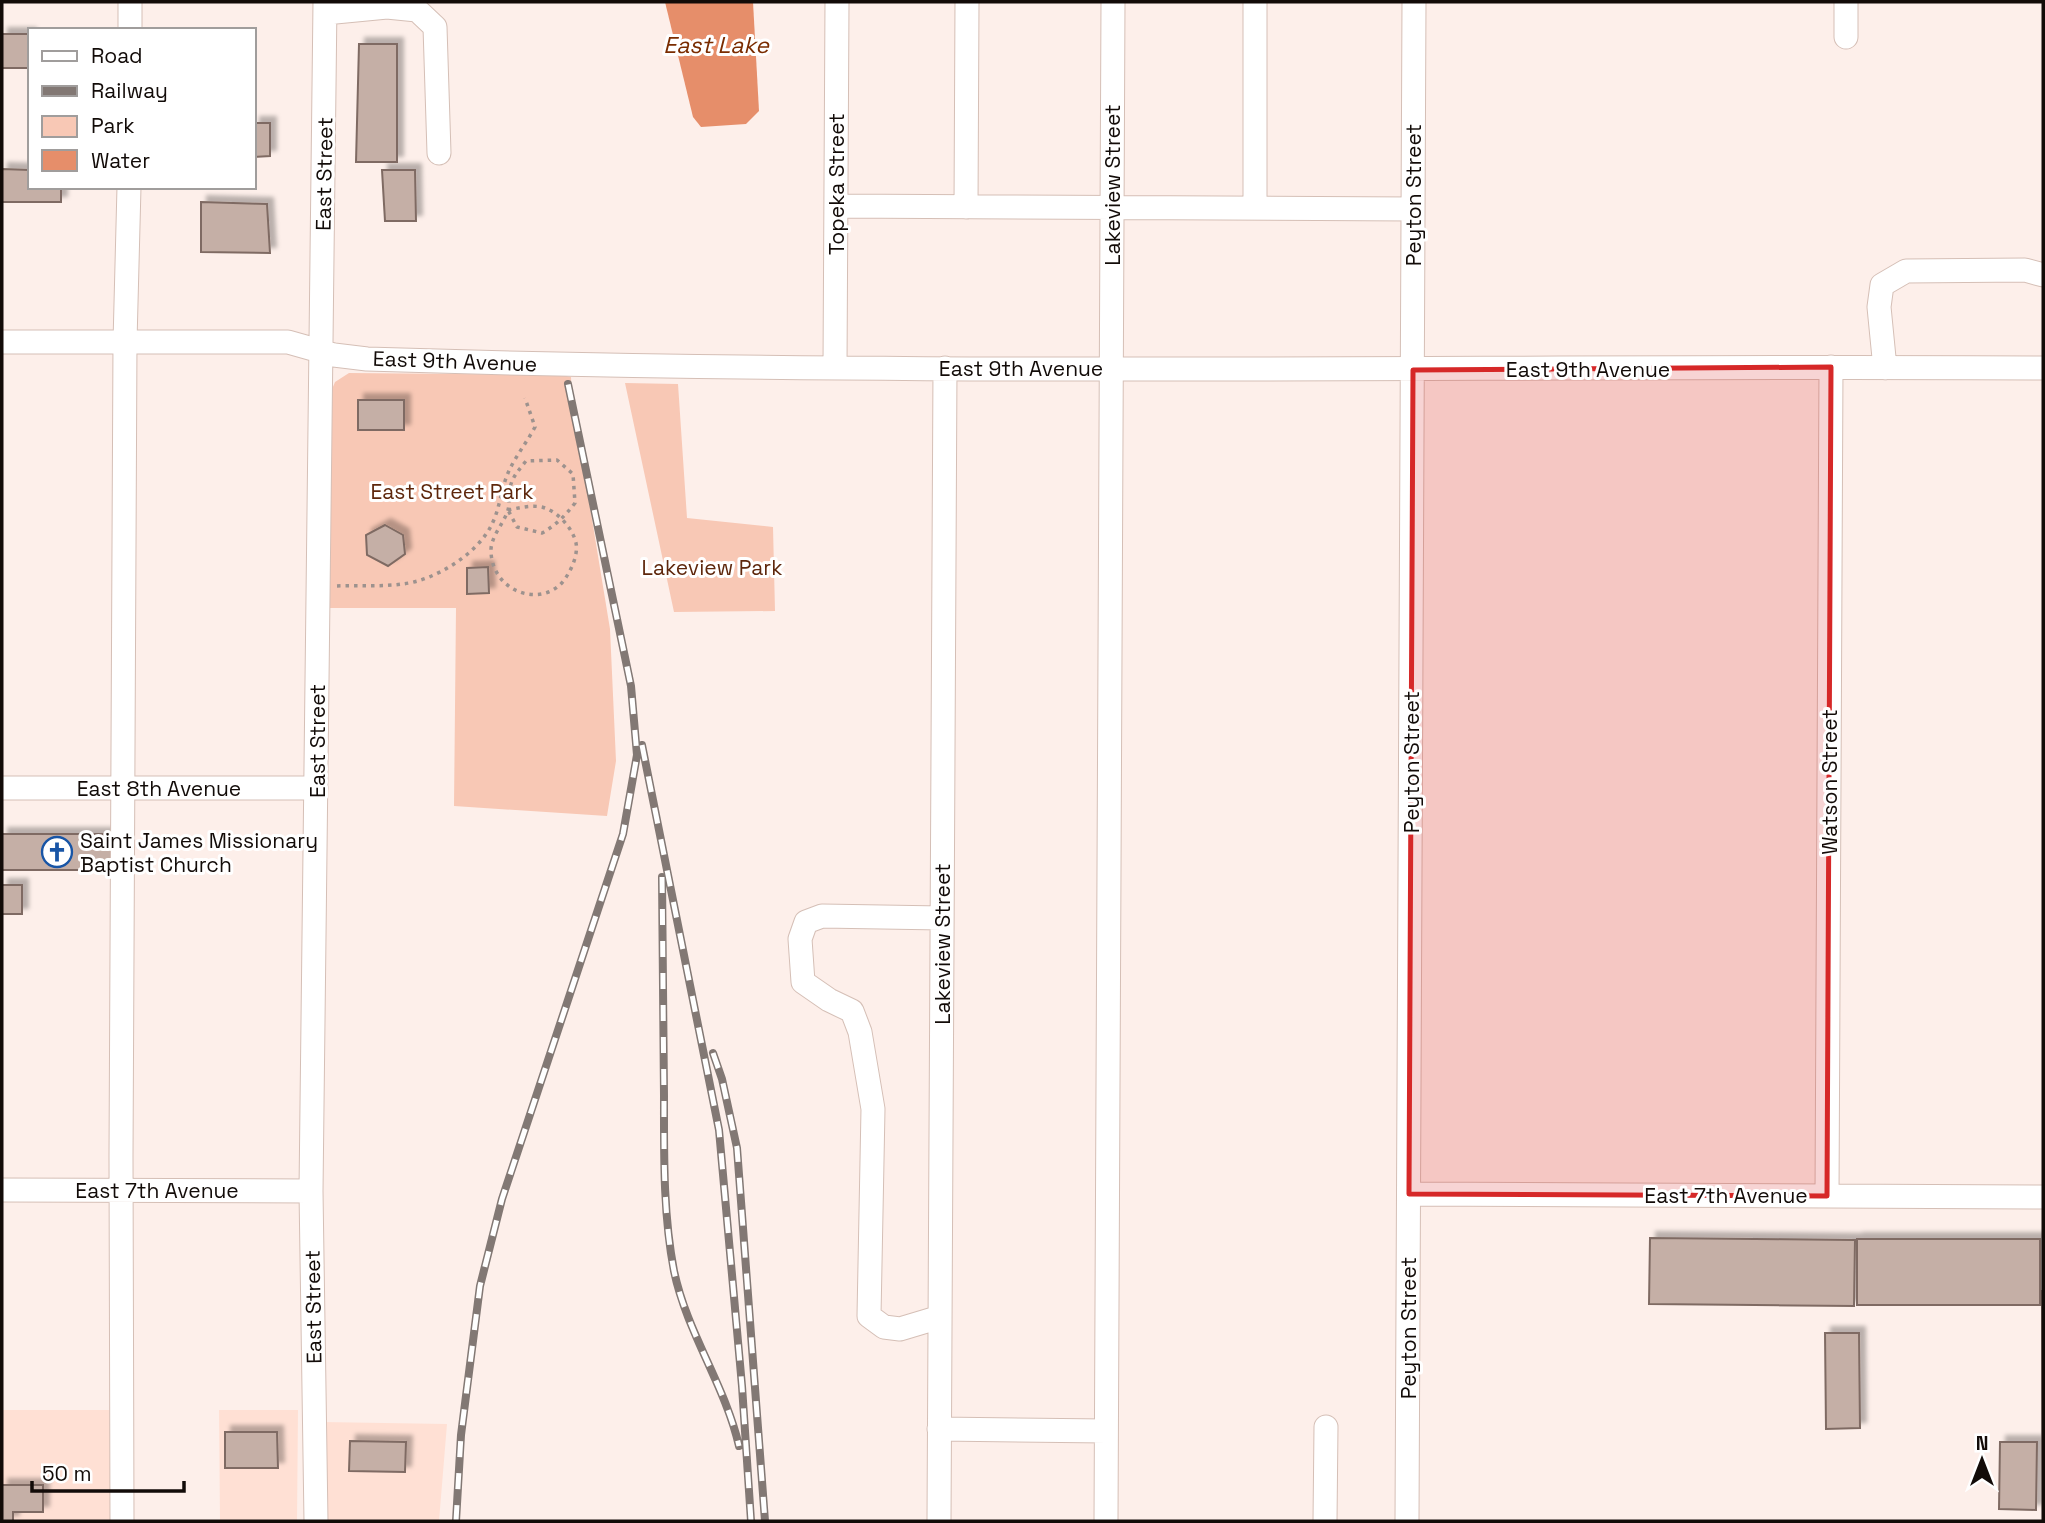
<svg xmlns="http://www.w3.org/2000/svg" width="2045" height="1523" font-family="'Space Grotesk',sans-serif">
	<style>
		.built { fill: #ffe0d4 }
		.green { fill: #f8c8b5 }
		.water { fill: #e68e6a }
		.building { fill: #c5afa6; stroke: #7f6b63; stroke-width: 2; filter: url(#shadow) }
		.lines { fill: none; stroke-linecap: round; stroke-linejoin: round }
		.minor-casing { stroke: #d5bfb6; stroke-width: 25 }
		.path { stroke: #9d928e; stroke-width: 3.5; stroke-dasharray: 3.5 5; stroke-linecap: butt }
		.minor { stroke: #fff; stroke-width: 23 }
		.rail-casing { stroke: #827874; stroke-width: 8 }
		.rail { stroke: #fff; stroke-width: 5; stroke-dasharray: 16; stroke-linecap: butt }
		.marked { fill: #d62828; fill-opacity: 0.2; stroke: #d62828; stroke-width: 5; stroke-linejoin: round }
		.labels { text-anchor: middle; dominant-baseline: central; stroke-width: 6; stroke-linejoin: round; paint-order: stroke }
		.street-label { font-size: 21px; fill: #120b08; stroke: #fff }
		.park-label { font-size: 21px; fill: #5e270c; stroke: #fff }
		.poi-label { font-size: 21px; fill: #120b08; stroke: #fff; text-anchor: start }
		.water-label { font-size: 23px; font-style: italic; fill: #7a2c00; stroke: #fff }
	</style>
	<defs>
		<filter id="shadow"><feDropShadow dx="6" dy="-6" stdDeviation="2" flood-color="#0004"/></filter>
	</defs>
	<rect width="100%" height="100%" fill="#fdefea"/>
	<path class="built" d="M2,1410H125V1521H2Z
		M219,1410H298L297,1521H220Z
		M322,1422L447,1424L439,1521H322Z"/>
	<path class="green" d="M349,373L561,375L571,377L573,425L589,501L610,629L616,761L607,816L454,806L456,608H330V394L335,382Z
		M625,383L678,384L687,518L773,527L775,611L674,612Z"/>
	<path class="water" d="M665,2H753L759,111L746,124L701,127L693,117Z"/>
	<path class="building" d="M2,34H30V68H2Z
		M359,44H397V162H356Z
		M254,123H270V156L254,157Z
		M2,169L30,170V187H61V202H2Z
		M382,170H415L416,221H385Z
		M201,202L267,204L270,253L201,252Z
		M358,400H404V430H358Z
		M385,525L403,535L405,554L388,566L367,555L366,535Z
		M488,567L489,593L467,594V568Z
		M2,834H113V870H2Z
		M2,885H22V914H2Z
		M1650,1238L1855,1240L1854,1306L1649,1304Z
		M1857,1239H2040V1305H1857Z
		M2042,1291H2043V1521Z
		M1825,1333H1859L1860,1428L1826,1429Z
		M225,1432H277L278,1468H225Z
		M350,1441L406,1442L405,1472L349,1471Z
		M2000,1442H2037L2036,1510L1999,1509Z
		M2,1485H43V1512H13V1521H2Z"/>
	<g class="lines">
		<g class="minor-casing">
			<path id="minor" d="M325,13L387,7L417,10L435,27L439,153
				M130,30V2
				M1846,37V2
				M836,206L1413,209
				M966,207L967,2
				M1255,208V2
				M2,342H288L334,355L367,359C925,377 1484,365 2043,368
				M835,367L837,2
				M1885,368L1879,307L1882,285L1906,271L2025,270L2043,275
				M2,788H316
				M2,1190L311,1191
				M1409,1194L2043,1197
				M1827,1196L1831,367
				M940,1317L900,1329L884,1327L869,1316L873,1109L860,1032L852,1011L829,1000L803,982L800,939L806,922L822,916L942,918
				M939,1429L1106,1431
				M122,1521L121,1157L125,342L129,187
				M316,1521L311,1191L325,2
				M939,1521L945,368
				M1106,1521L1113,2
				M1325,1521L1326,1427
				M1407,1521L1414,2"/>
		</g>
		<path class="path" d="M508,510C519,508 534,504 545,508C559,513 573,529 576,543C578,553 573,566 568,574C548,612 490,594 491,549C492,535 504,523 508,510C510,503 508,495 510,488C512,477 519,470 526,461L557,460L573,474L575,503C565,516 556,525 542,533L517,527L508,510
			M337,586C359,585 381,587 402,584C434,581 478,554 492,524C500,508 501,489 508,473C515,457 527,442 535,427L525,398"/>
		<use href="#minor" class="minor"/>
		<g class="rail-casing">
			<path id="rail" d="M642,745L719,1130L742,1386L751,1521
				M662,877C663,950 663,1023 664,1096C664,1154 663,1214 674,1271C687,1333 725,1385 739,1446
				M713,1053L722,1079L737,1148L765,1521
				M456,1521L461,1435L480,1286L502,1199L623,834L637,755L631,686L568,384"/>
		</g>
		<use href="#rail" class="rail"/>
	</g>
	<path class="marked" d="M1831,367L1827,1196L1409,1194L1413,370Z"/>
	<defs>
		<g id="church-ring" transform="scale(1.575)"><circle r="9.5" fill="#fff" stroke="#1855a6" stroke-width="1.5"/><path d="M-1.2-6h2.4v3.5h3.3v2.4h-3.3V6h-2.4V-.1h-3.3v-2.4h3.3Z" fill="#1855a6"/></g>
	</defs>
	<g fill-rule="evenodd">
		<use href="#church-ring" x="57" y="852"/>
	</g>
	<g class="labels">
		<g class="street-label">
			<text transform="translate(324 174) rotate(-89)">East Street</text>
			<text transform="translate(836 184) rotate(-90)">Topeka Street</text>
			<text transform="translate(1112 185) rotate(-90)">Lakeview Street</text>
			<text transform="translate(1413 195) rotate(-90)">Peyton Street</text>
			<text transform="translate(455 361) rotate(2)">East 9th Avenue</text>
			<text x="1021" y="368">East 9th Avenue</text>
			<text x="1588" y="369">East 9th Avenue</text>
			<text transform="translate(317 741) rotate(-90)">East Street</text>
			<text transform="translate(1411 762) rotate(-90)">Peyton Street</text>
			<text transform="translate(1829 782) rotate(-90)">Watson Street</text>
			<text x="159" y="788">East 8th Avenue</text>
			<text transform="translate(942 944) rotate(-90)">Lakeview Street</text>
			<text x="157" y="1190">East 7th Avenue</text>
			<text x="1726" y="1195">East 7th Avenue</text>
			<text transform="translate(313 1307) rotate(-91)">East Street</text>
			<text transform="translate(1408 1328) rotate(-90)">Peyton Street</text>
		</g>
		<g class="park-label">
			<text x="452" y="491">East Street Park</text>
			<text x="712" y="567">Lakeview Park</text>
		</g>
		<g class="poi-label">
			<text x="80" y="840">Saint James Missionary<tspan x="80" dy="24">Baptist Church</tspan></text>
		</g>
		<g class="water-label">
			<text x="716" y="45">East Lake</text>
		</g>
	</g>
	<rect width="2045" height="1523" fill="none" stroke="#120b08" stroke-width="7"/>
	<rect x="28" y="28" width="228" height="161" fill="#ffffff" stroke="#a09d9c" stroke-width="2"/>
	<rect x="42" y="51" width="35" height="10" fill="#ffffff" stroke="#a09d9c" stroke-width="2"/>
	<text x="91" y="63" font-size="21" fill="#120b08">Road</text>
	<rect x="42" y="86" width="35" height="10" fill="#827874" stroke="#a09d9c" stroke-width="2"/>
	<text x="91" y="98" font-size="21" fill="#120b08">Railway</text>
	<rect x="42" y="116" width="35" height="21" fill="#f8c8b5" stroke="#a09d9c" stroke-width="2"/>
	<text x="91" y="133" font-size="21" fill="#120b08">Park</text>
	<rect x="42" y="150" width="35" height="21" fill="#e68e6a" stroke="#a09d9c" stroke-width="2"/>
	<text x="91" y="168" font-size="21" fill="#120b08">Water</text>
	<g transform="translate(1982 1460)" stroke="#ffffff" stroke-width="5" paint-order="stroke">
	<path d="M0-5L12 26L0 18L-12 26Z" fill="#120b08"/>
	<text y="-10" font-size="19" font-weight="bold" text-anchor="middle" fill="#120b08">N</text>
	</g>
	<path d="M32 1481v10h152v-10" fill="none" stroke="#120b08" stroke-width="3.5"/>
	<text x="42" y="1481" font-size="21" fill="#120b08" stroke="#ffffff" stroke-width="5" paint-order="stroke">50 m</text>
</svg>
